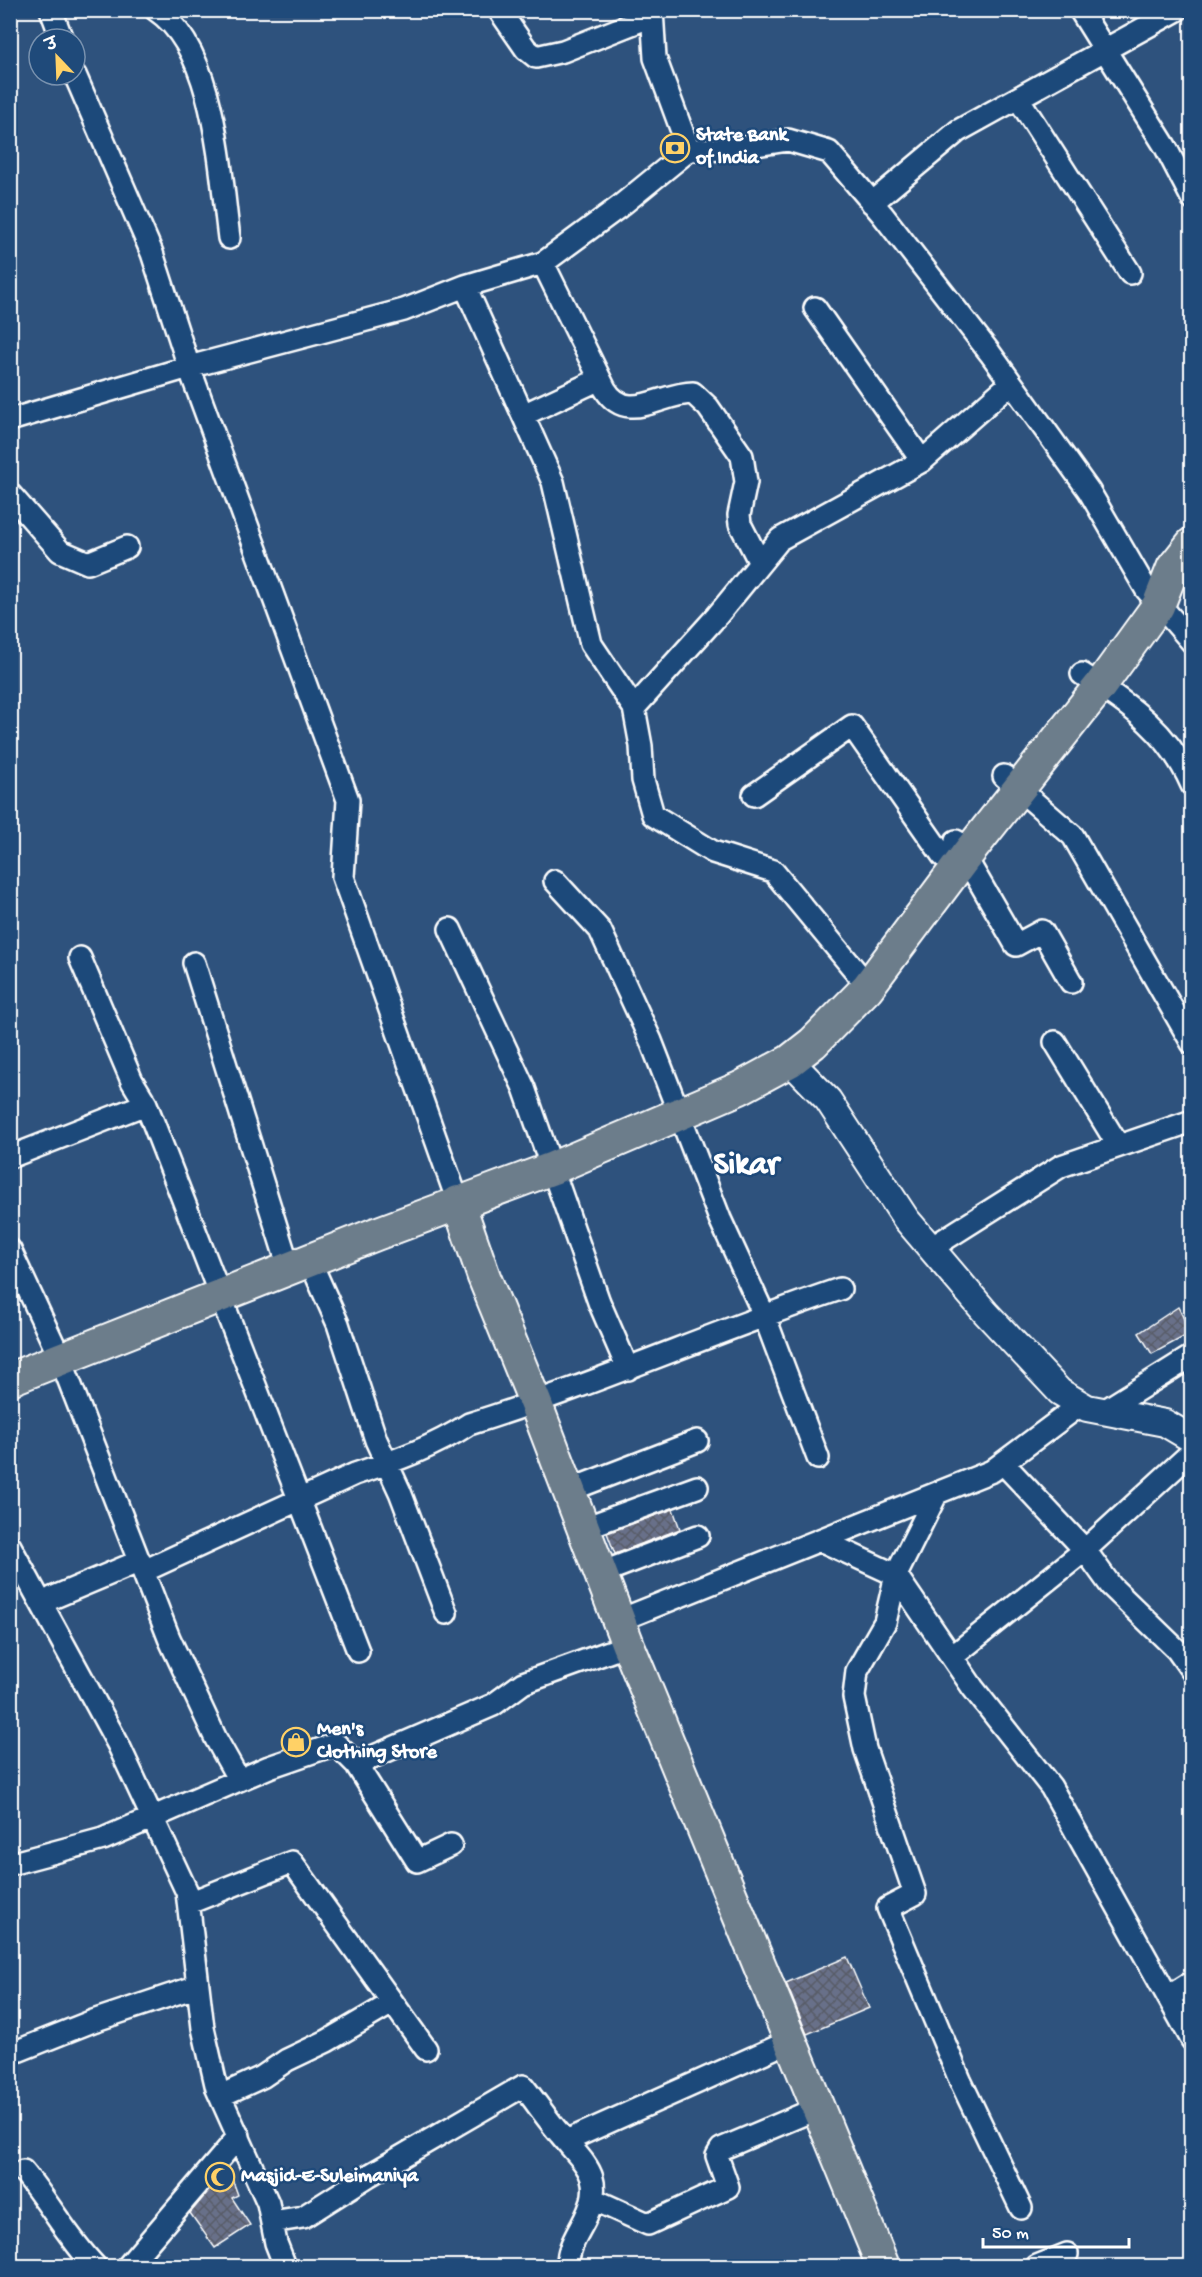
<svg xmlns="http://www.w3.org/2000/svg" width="1202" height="2277" font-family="'Gochi Hand','Playpen Sans Deva',sans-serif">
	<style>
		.building { fill: url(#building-cross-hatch); stroke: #fff; stroke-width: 1.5 }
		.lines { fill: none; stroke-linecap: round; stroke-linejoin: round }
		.minor-casing { stroke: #fff; stroke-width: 26 }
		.tertiary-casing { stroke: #fff; stroke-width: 30 }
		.primary-casing { stroke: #fff; stroke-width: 36 }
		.minor { stroke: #1f4a7a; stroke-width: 21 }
		.tertiary { stroke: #1f4a7a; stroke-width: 26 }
		.primary { stroke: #6c7d8b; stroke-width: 32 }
		.labels { text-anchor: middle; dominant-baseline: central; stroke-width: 5; stroke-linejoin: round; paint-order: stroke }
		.poi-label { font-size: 20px; font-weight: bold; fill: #fff; stroke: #1f4a7a; text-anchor: start }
		.town-label { font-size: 32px; font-weight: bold; fill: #fff; stroke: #1f4a7a }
	</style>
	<defs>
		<pattern id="building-cross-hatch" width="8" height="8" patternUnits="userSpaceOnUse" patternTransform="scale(1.5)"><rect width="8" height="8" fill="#687089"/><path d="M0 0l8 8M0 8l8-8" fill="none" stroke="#595c67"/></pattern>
	</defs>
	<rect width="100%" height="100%" fill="#2e527d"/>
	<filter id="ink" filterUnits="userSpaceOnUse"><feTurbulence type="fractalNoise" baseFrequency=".0167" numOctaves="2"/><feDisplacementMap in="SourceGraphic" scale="12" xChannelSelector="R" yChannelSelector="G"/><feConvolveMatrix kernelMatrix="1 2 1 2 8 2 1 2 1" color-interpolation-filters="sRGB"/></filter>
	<g filter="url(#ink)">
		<path class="building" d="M1178,1307L1191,1333L1152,1354L1139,1333Z
			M673,1509L680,1529L615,1554L607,1533Z
			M847,1957L869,2008L807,2034L786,1983Z
			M228,2168L238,2195L232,2198L250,2225L215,2248L190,2213Z"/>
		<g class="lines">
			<g class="minor-casing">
				<path id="minor" d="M51,10L62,39
					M156,10C216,50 220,172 229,238
					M499,10L526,49L536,57L563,51L652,16
					M1080,10L1165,146L1192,198
					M75,75L152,253L189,367L348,800L343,877L458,1202
					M1018,98L1130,273
					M689,150L731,149L788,140L829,152L882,214L990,353L1089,491L1146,589L1192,642
					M872,203L958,131L1177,10
					M543,263L605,389C627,425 660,393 693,393L708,407L742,456L746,482L739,515L740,524L760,563
					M465,286L553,482L591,644L634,708L641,746L643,780L653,815L713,852L773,871L858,974
					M815,308L922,461
					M523,415L600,379
					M10,420L189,367L404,310L465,286L543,263L619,207L689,150L655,58L652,10
					M10,494L60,551L88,563L127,547
					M1082,674C1130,706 1168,730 1192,785
					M634,708L717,616L780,539L922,461L1011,383
					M1004,776L1073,836L1192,1043
					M754,795L852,726L943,856
					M956,841L1016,945L1042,931L1071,982
					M555,881L600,930L651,1041L720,1219L764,1315L818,1458
					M450,929L524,1088L599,1302L628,1369
					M80,958L132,1081L146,1104L358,1651
					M194,963L289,1268
					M1055,1042L1118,1145
					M10,1157L146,1104
					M931,1248L1061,1166L1192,1121
					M10,1250L61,1360L169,1638L216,1739L239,1780
					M310,1261L338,1324L376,1440L400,1492L446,1613
					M1104,1411L1192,1356
					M1003,1463L1085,1550L1111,1586L1177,1650L1192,1671
					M570,1490L697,1441
					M937,1493L896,1575L885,1622L857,1671L854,1697L865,1749L915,1894L888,1908L960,2080L1021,2208
					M584,1528L697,1487
					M820,1540L896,1575L973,1688L1051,1787L1192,2040
					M10,1546L118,1744L187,1892L203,2028L217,2089L268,2203L276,2243L285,2266
					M144,1571L355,1474C395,1461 434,1447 469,1424C595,1385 715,1331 840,1289
					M601,1573L698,1536
					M52,1598L140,1561
					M620,1620L992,1471L1080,1405
					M952,1657L1085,1550L1192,1452
					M356,1764L417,1861L451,1845
					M10,1864L103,1839L269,1767L336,1744L356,1764L493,1705L523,1683L628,1645
					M189,1903L292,1862L426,2049
					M1168,1997L1192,1982
					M10,2054L93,2021L198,1986
					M220,2096L262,2077L287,2060L327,2041L392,2003
					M566,2141L790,2041
					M23,2171C49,2202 67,2237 95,2266
					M595,2200L648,2224L728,2187L717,2156L721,2149L818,2108
					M272,2222L303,2217L368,2176L523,2086C536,2102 547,2119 560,2134C585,2165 606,2177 585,2219C579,2232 565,2251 569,2266
					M128,2266L239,2136
					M1037,2266L1067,2254"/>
			</g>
			<g class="tertiary-casing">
				<path id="tertiary" d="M790,1061L828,1100L906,1219L986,1313L1060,1392L1087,1408L1165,1423L1192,1439"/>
			</g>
			<g class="primary-casing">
				<path id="primary" d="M458,1202L484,1277L535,1402L628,1645L883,2266
					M10,1379L376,1234L553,1168L740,1088L790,1061L813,1043L867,988L965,857L1100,686L1158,606L1173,568L1192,544"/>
			</g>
			<use href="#minor" class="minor"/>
			<use href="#tertiary" class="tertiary"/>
			<use href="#primary" class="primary"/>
		</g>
	</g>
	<defs>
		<g id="bank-ring" transform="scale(1.5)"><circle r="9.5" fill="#1f4a7a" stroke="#ffd166" stroke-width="1.5"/><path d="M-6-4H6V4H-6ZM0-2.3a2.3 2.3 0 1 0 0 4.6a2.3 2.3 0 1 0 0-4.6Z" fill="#ffd166"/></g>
		<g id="shop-ring" transform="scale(1.5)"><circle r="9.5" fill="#1f4a7a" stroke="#ffd166" stroke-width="1.5"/><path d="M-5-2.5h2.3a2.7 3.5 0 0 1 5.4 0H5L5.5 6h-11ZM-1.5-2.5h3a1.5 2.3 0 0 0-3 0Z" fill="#ffd166"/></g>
		<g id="mosque-ring" transform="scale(1.5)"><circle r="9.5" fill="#1f4a7a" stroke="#ffd166" stroke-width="1.5"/><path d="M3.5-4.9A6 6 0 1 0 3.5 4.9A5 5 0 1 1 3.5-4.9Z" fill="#ffd166"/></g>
	</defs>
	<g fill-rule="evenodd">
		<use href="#bank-ring" x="675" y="148"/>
		<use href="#shop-ring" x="296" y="1742"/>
		<use href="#mosque-ring" x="220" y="2177"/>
	</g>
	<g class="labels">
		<g class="poi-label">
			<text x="696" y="136">State Bank<tspan x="696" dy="23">of India</tspan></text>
			<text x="317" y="1730">Men's<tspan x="317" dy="23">Clothing Store</tspan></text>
			<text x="241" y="2177">Masjid-E-Suleimaniya</text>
		</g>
		<g class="town-label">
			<text x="746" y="1166">Sikar</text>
		</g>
	</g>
	<rect width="1202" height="2277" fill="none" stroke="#1f4a7a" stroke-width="36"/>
	<rect x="18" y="18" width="1166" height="2241" fill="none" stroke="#fff" stroke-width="2" filter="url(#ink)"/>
	<g transform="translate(57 57) rotate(337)"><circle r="28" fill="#1f4a7a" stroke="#7992af" stroke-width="1.5"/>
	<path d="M0-4.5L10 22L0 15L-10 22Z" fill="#ffd166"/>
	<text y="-9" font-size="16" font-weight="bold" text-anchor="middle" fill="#ffffff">उ</text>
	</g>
	<path d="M983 2238v9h146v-9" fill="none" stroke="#ffffff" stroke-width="3"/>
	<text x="992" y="2238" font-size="18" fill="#ffffff" stroke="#1f4a7a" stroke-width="4.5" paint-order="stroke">50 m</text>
</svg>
